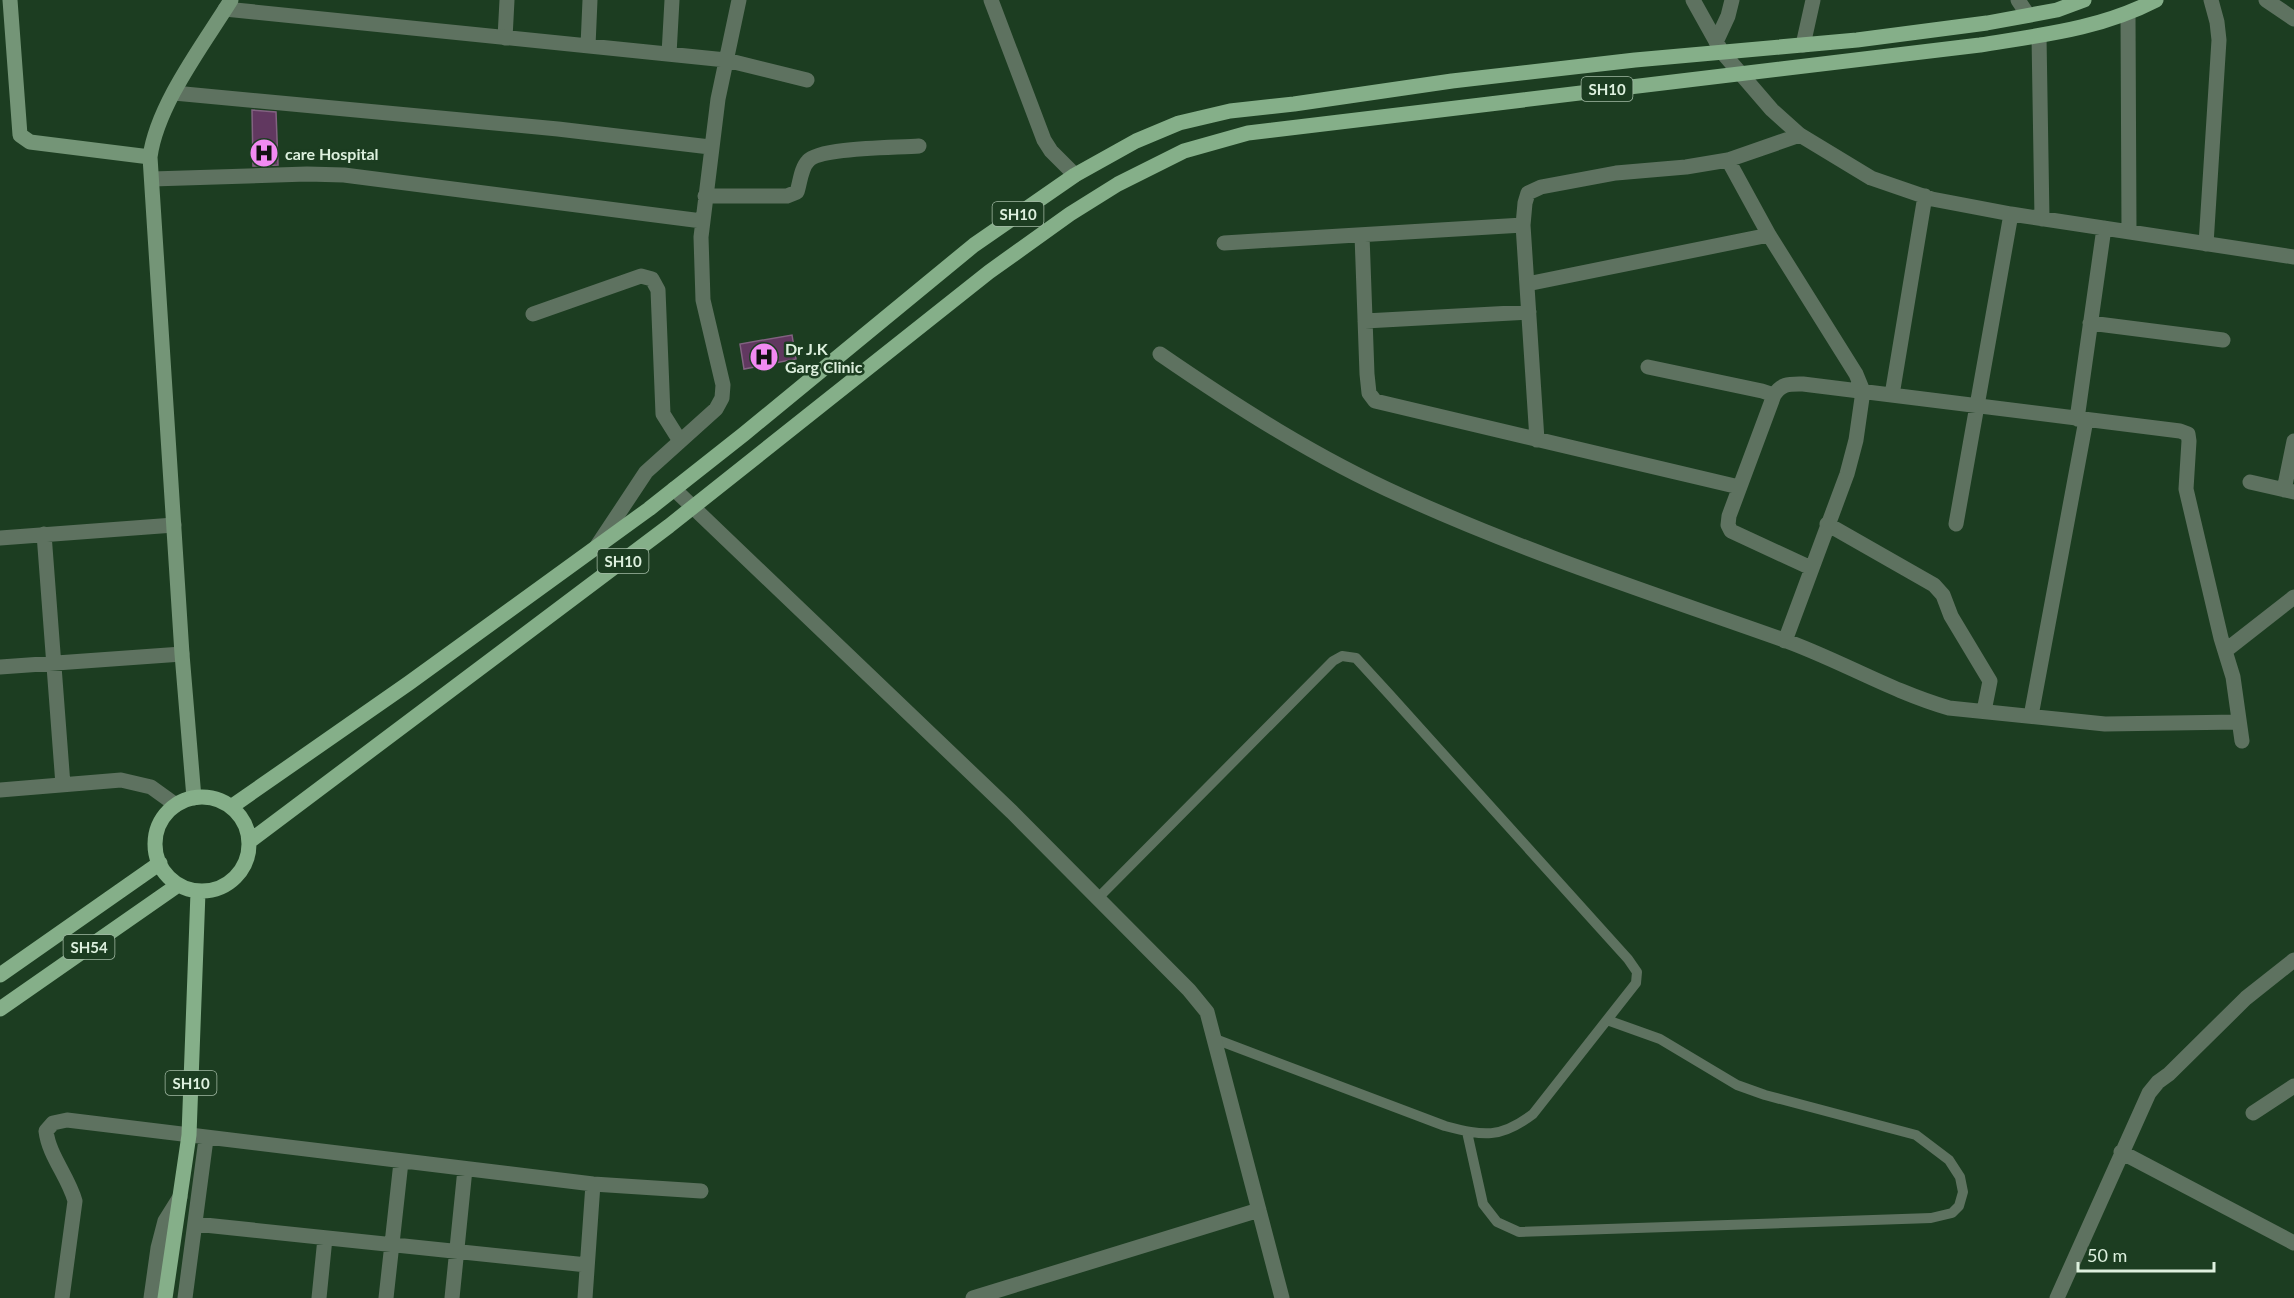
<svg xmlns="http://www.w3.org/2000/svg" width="2294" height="1298" font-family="Lato,sans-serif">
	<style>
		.building { fill: #613860; stroke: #826281; stroke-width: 1.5 }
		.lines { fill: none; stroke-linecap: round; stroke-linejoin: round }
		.service { stroke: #5e7260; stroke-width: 10 }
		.minor { stroke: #5e7260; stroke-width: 15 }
		.secondary { stroke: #749577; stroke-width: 15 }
		.primary { stroke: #85af89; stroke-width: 15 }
		.labels { text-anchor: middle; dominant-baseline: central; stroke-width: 5; stroke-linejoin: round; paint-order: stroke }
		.shield { fill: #1c3d21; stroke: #a3baa5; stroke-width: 1.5 }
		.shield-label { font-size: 15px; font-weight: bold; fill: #ddf0de }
		.poi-label { font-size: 16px; font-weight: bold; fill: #ddf0de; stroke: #1c3d21; text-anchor: start }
	</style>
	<rect width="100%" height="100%" fill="#1c3d21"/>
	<path class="building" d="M252,110L276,112L278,165L253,166Z
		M792,335L796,359L744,369L740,344Z"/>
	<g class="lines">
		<path class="service" d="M1098,898L1333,661L1342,656L1356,658L1389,694L1628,959L1637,972L1636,983L1533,1114C1500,1139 1484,1136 1445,1126L1215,1039
			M1467,1132L1483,1204L1497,1222L1519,1232L1931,1218L1952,1213L1959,1206L1963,1192L1960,1177L1949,1160L1916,1135L1765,1095L1737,1085L1660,1039L1607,1020"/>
		<path class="minor" d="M991,0L1044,140L1051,151L1075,175
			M1693,0L1722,52L1772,110L1800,135L1871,178L1932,199L2011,214L2294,257
			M2018,0L2028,15
			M2266,0L2294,19
			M225,9L726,60L807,80
			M2128,14L2129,232
			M2039,36L2042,219
			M505,38L507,0
			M1716,42L1728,16L1732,0
			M1803,45L1813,0
			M588,46L590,0
			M669,54L672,0
			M174,93L558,129L710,147
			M1728,160L1769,235L1856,374L1863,391L1856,440L1847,474L1785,641
			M152,179L307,174L344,175L702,221
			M705,196H787L797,192C800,183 801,168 808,161C820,147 898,148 919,146
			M1362,235L1367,374L1369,393L1375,401L1739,487
			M1224,243L1523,225
			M2206,244L2219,40L2217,22L2211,0
			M1527,284L1769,235
			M533,314L641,276L652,279L658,290L663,414L680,441
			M1365,321L1529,312
			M2090,323L2223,340
			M1160,354C1237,407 1317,458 1402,496C1525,552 1654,594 1781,639C1838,659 1890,691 1949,708L2105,724L2239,722
			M1648,367L1762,391L1774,395
			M1892,395L1925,196
			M2077,419L2104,228
			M1537,440L1523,225L1525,203L1528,193L1541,187L1616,173L1686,167L1728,160L1800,135
			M2250,482L2294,492
			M674,489L1012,812L1189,990L1207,1012L1282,1298
			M2284,490L2294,441
			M1827,524L1934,585L1943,595L1951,616L1990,681L1984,711
			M1956,524L2011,214
			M44,534L63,785
			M0,538L174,525
			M597,546L646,472L716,409L722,398L723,385L703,300L701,237L718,99L739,0
			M1811,568L1731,531L1728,525L1729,516L1774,395C1782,383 1789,384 1803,384L2180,431L2188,434L2189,441L2186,489L2221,638L2233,677L2242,741
			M2225,651L2294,597
			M0,667L182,654
			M2031,716L2086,420
			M0,790L121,780L151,787L176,805
			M2253,1113L2294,1086
			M2121,1152L2294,1243
			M195,1224L587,1265
			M62,1298L75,1201C68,1176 49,1156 46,1131L53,1123L67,1120L593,1184L701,1191
			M151,1298L158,1248L165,1221L180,1197
			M185,1298L206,1139
			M319,1298L325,1238
			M386,1298L401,1162
			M452,1298L465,1169
			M585,1298L593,1184
			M973,1298L1259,1210
			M2057,1298L2149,1093L2158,1082L2169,1074L2246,998L2294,960"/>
		<path class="secondary" d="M10,0L20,135L30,142L150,157
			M194,798L182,654L150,157C157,105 203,45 231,0"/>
		<path class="primary" d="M155 844a47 47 0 1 1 94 0a47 47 0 1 1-94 0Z
			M231,807L409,683L649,509L744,434L974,245L1075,175L1136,141L1179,123L1230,111L1294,104L1452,81L1635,60L1857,40L1987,23L2057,10L2084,0
			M250,841L669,526L989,272L1070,214L1118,184L1184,151L1248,133L1980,45C2041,35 2100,29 2156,0
			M0,975L160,863
			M0,1009L178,885
			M165,1298L189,1135L198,892"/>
	</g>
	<defs>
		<g id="hospital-disc" transform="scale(1.5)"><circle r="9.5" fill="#f28af2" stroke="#1c3d21"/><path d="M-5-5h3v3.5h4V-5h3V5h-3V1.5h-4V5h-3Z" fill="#111"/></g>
	</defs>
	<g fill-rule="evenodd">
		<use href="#hospital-disc" x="264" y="153"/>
		<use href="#hospital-disc" x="764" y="357"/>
	</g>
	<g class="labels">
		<g class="shield">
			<rect x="1581.5" y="77" width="51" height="24" rx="4.5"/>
			<rect x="992.5" y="202" width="51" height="24" rx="4.5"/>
			<rect x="597.5" y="549" width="51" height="24" rx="4.5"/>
			<rect x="63.5" y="935" width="51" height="24" rx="4.5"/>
			<rect x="165.5" y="1071" width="51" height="24" rx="4.5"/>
		</g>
		<g class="shield-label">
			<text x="1607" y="89">SH10</text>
			<text x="1018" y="214">SH10</text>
			<text x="623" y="561">SH10</text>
			<text x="89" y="947">SH54</text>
			<text x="191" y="1083">SH10</text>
		</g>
		<g class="poi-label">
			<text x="285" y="153">care Hospital</text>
			<text x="785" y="348">Dr J.K<tspan x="785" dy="18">Garg Clinic</tspan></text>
		</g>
	</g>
	<path d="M2078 1262v9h136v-9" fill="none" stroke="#ddf0de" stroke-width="3"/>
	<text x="2087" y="1262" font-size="18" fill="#ddf0de" stroke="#1c3d21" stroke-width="4.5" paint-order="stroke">50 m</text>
</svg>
